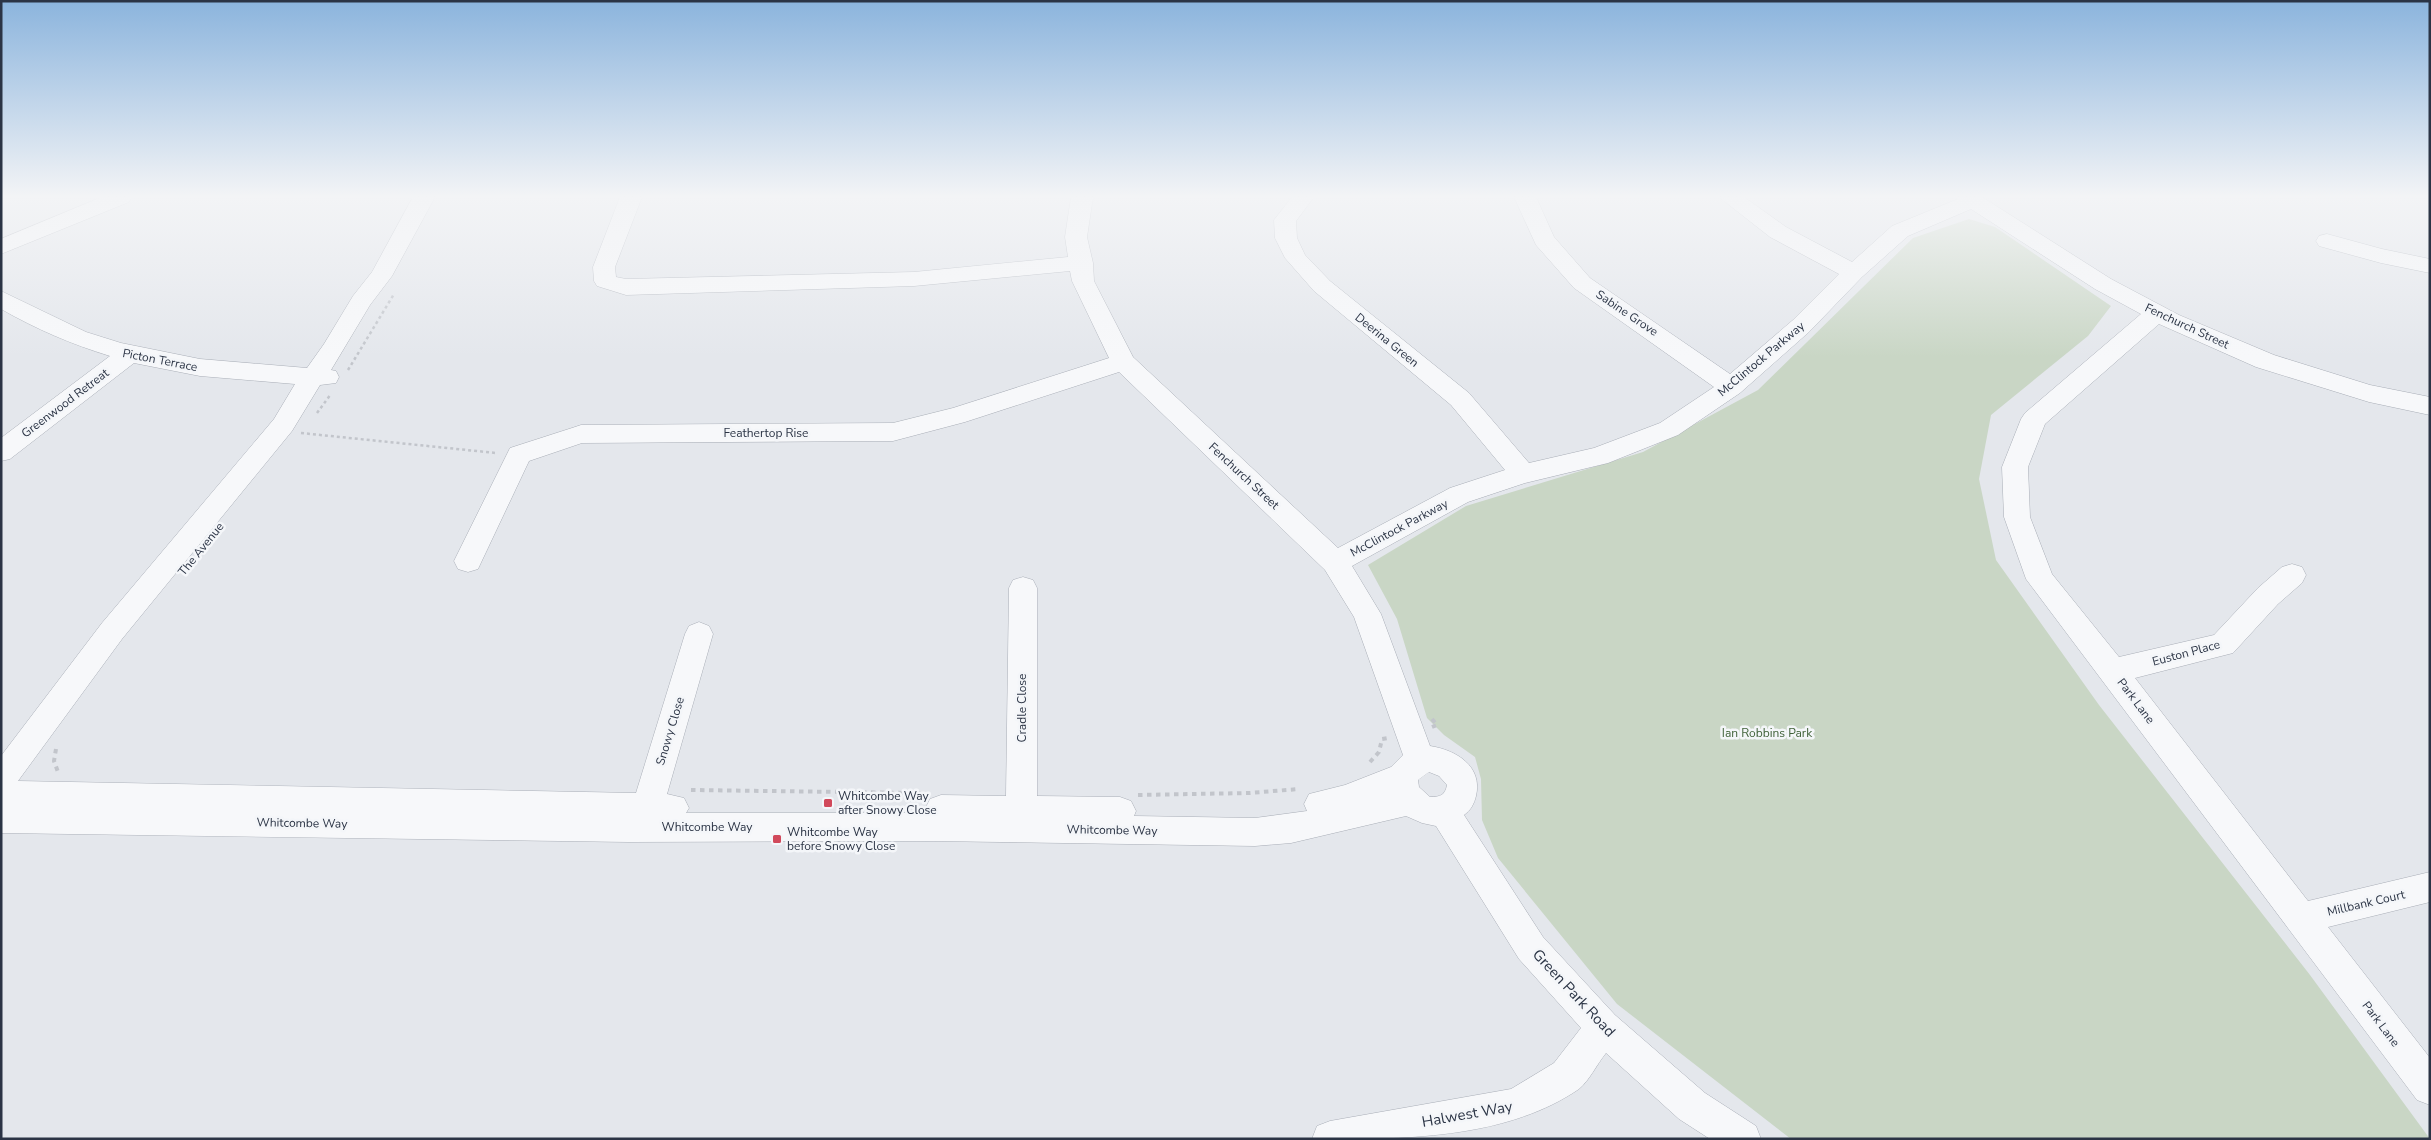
<svg xmlns="http://www.w3.org/2000/svg" width="2431" height="1140" font-family="'Nunito Sans',sans-serif">
	<style>
		.green { fill: #c9d6c5 }
		.lines { fill: none; stroke-linecap: round; stroke-linejoin: round }
		.minor-casing { stroke: #a9aeb7; stroke-width: 1 }
		.path-far1 { stroke: #c2c5cb; stroke-width: 2.5; stroke-dasharray: 3 3; stroke-linecap: butt }
		.path { stroke: #c2c5cb; stroke-width: 4; stroke-dasharray: 4.5 4.5; stroke-linecap: butt }
		.minor { fill: #f7f8fa; fill-rule: evenodd }
		.poi-dot { fill: #d1495b; stroke: #f4f6f9; stroke-width: 2 }
		.labels { text-anchor: middle; dominant-baseline: central; stroke-width: 5; stroke-linejoin: round; paint-order: stroke }
		.street-label { font-size: 12px; fill: #2b3445; stroke: #f4f6f9 }
		.park-label { font-size: 12px; fill: #3f6138; stroke: #f4f6f9 }
		.poi-label { font-size: 12px; fill: #2b3445; stroke: #f4f6f9; text-anchor: start }
		.near-street-label { font-size: 15px; fill: #2b3445; stroke: #f4f6f9 }
	</style>
	<rect width="100%" height="100%" fill="#e4e7ec"/>
	<path class="green" d="M1969,219L1995,227L2111,306L2088,336L1991,415L1979,479L1996,560L2099,705L2310,975L2430,1139H1791L1617,1004L1498,858L1482,820L1481,779L1475,757L1444,735L1427,718L1397,619L1368,565L1466,506L1643,452L1758,390L1913,238Z"/>
	<g class="lines">
		<g class="minor-casing">
			<path id="minor" d="M102,197H132L129,202L1,254V239Z
				M413,197H435L392,276L370,305L331,370L336,371L339,377L336,383L320,385L292,431L122,639L18,781L636,793L685,634L689,626L699,622L709,626L713,634L667,794L684,798L689,808L686,813H927L925,809L930,799L941,795L1006,796L1009,588L1013,580L1023,577L1033,580L1037,588V796L1120,797L1131,801L1136,811L1134,816L1255,818L1307,811L1304,804L1309,794L1345,785L1391,767L1403,755L1354,617L1325,570L1119,372L965,422L893,441L582,443L529,461L478,569L468,572L458,569L454,561L510,448L572,428L581,425L893,423L953,408L1109,358L1072,281L1070,271L914,286L626,295L597,286L594,281L593,267L620,197H642L615,267L616,277L626,279L914,272L1068,257L1065,237L1071,197H1093L1087,237L1093,263L1094,281L1133,357L1338,548L1450,488L1505,470L1451,405L1314,291L1285,258L1275,238L1274,220L1292,197H1314L1296,221L1297,238L1305,255L1330,281L1469,393L1529,463L1594,448L1660,423L1714,387L1574,288L1536,245L1514,197H1536L1554,237L1590,278L1730,374L1793,320L1839,274L1770,237L1719,197H1744L1786,227L1852,262L1892,226L1958,199L1956,197H1982L2111,279L2179,315L2274,355L2370,385L2430,397V415L2369,402L2256,367L2159,324L2045,424L2028,467L2030,517L2052,574L2119,657L2214,635L2258,588L2282,567L2292,564L2302,567L2306,575L2302,583L2278,604L2233,653L2135,678L2308,901L2430,872V902L2328,927L2430,1058V1105L2417,1100L2026,579L2004,517L2002,467L2021,419L2025,413L2141,314L2095,289L1971,209L1908,236L1862,277L1809,332L1740,393L1678,435L1608,463L1525,483L1468,502L1352,566L1381,614L1430,746C1456,750 1483,766 1476,796C1474,804 1471,810 1464,815L1543,937L1615,1015L1705,1093L1756,1126L1761,1139H1710L1679,1119L1606,1053C1597,1064 1589,1081 1579,1089C1504,1140 1401,1139 1312,1139L1317,1126L1330,1121L1511,1089L1554,1063L1581,1028L1519,959L1436,826L1422,823L1406,816L1291,843L1255,846L934,841L629,842L1,833V756L102,623L274,419L295,384L200,376L134,363L10,459L1,461V438L110,356C71,344 36,329 1,309V291L86,332L121,343L200,359L307,368L324,344L353,296L372,272ZM1429,772L1439,776L1447,785C1445,795 1441,797 1430,797L1419,787L1418,780Z
				M2327,234L2382,249L2430,259V273L2381,263L2319,246L2316,241L2319,236Z"/>
		</g>
		<path class="path-far1" d="M348,370L394,294
			M317,413L331,394
			M301,433L496,453"/>
		<path class="path" d="M1432,719L1437,725L1432,727
			M56,749L54,761L58,772
			M1370,762L1379,752L1382,739L1388,738
			M691,790L922,793
			M1138,795L1249,793L1299,789"/>
		<use href="#minor" class="minor"/>
	</g>
	<linearGradient id="sky" x2="0" y2="1"><stop stop-color="#8bb4dd"/><stop offset="0.55" stop-color="#f3f4f6"/><stop offset="1" stop-color="#f3f4f6" stop-opacity="0"/></linearGradient>
	<rect width="2431" height="357" fill="url(#sky)"/>
	<g class="poi-dot">
		<rect x="823" y="798" width="10" height="10" rx="2.5"/>
		<rect x="772" y="834" width="10" height="10" rx="2.5"/>
	</g>
	<g class="labels">
		<g class="street-label">
			<text transform="translate(1627 313) rotate(34)">Sabine Grove</text>
			<text transform="translate(2187 326) rotate(25)">Fenchurch Street</text>
			<text transform="translate(1387 340) rotate(39)">Deerina Green</text>
			<text transform="translate(1761 359) rotate(-40)">McClintock Parkway</text>
			<text transform="translate(160 360) rotate(11)">Picton Terrace</text>
			<text transform="translate(65 403) rotate(-37)">Greenwood Retreat</text>
			<text x="766" y="433">Feathertop Rise</text>
			<text transform="translate(1244 476) rotate(43)">Fenchurch Street</text>
			<text transform="translate(1399 528) rotate(-28)">McClintock Parkway</text>
			<text transform="translate(201 549) rotate(-51)">The Avenue</text>
			<text transform="translate(2186 653) rotate(-15)">Euston Place</text>
			<text transform="translate(2136 701) rotate(53)">Park Lane</text>
			<text transform="translate(1022 708) rotate(-90)">Cradle Close</text>
			<text transform="translate(670 731) rotate(-73)">Snowy Close</text>
			<text transform="translate(302 823) rotate(1)">Whitcombe Way</text>
			<text x="707" y="827">Whitcombe Way</text>
			<text transform="translate(1112 830) rotate(1)">Whitcombe Way</text>
			<text transform="translate(2366 903) rotate(-13)">Millbank Court</text>
			<text transform="translate(2381 1024) rotate(53)">Park Lane</text>
		</g>
		<g class="park-label">
			<text x="1767" y="733">Ian Robbins Park</text>
		</g>
		<g class="poi-label">
			<text x="838" y="796">Whitcombe Way<tspan x="838" dy="14">after Snowy Close</tspan></text>
			<text x="787" y="832">Whitcombe Way<tspan x="787" dy="14">before Snowy Close</tspan></text>
		</g>
		<g class="near-street-label">
			<text transform="translate(1574 993) rotate(47)">Green Park Road</text>
			<text transform="translate(1467 1114) rotate(-10)">Halwest Way</text>
		</g>
	</g>
	<rect width="2431" height="1140" fill="none" stroke="#2b3445" stroke-width="5"/>
</svg>
